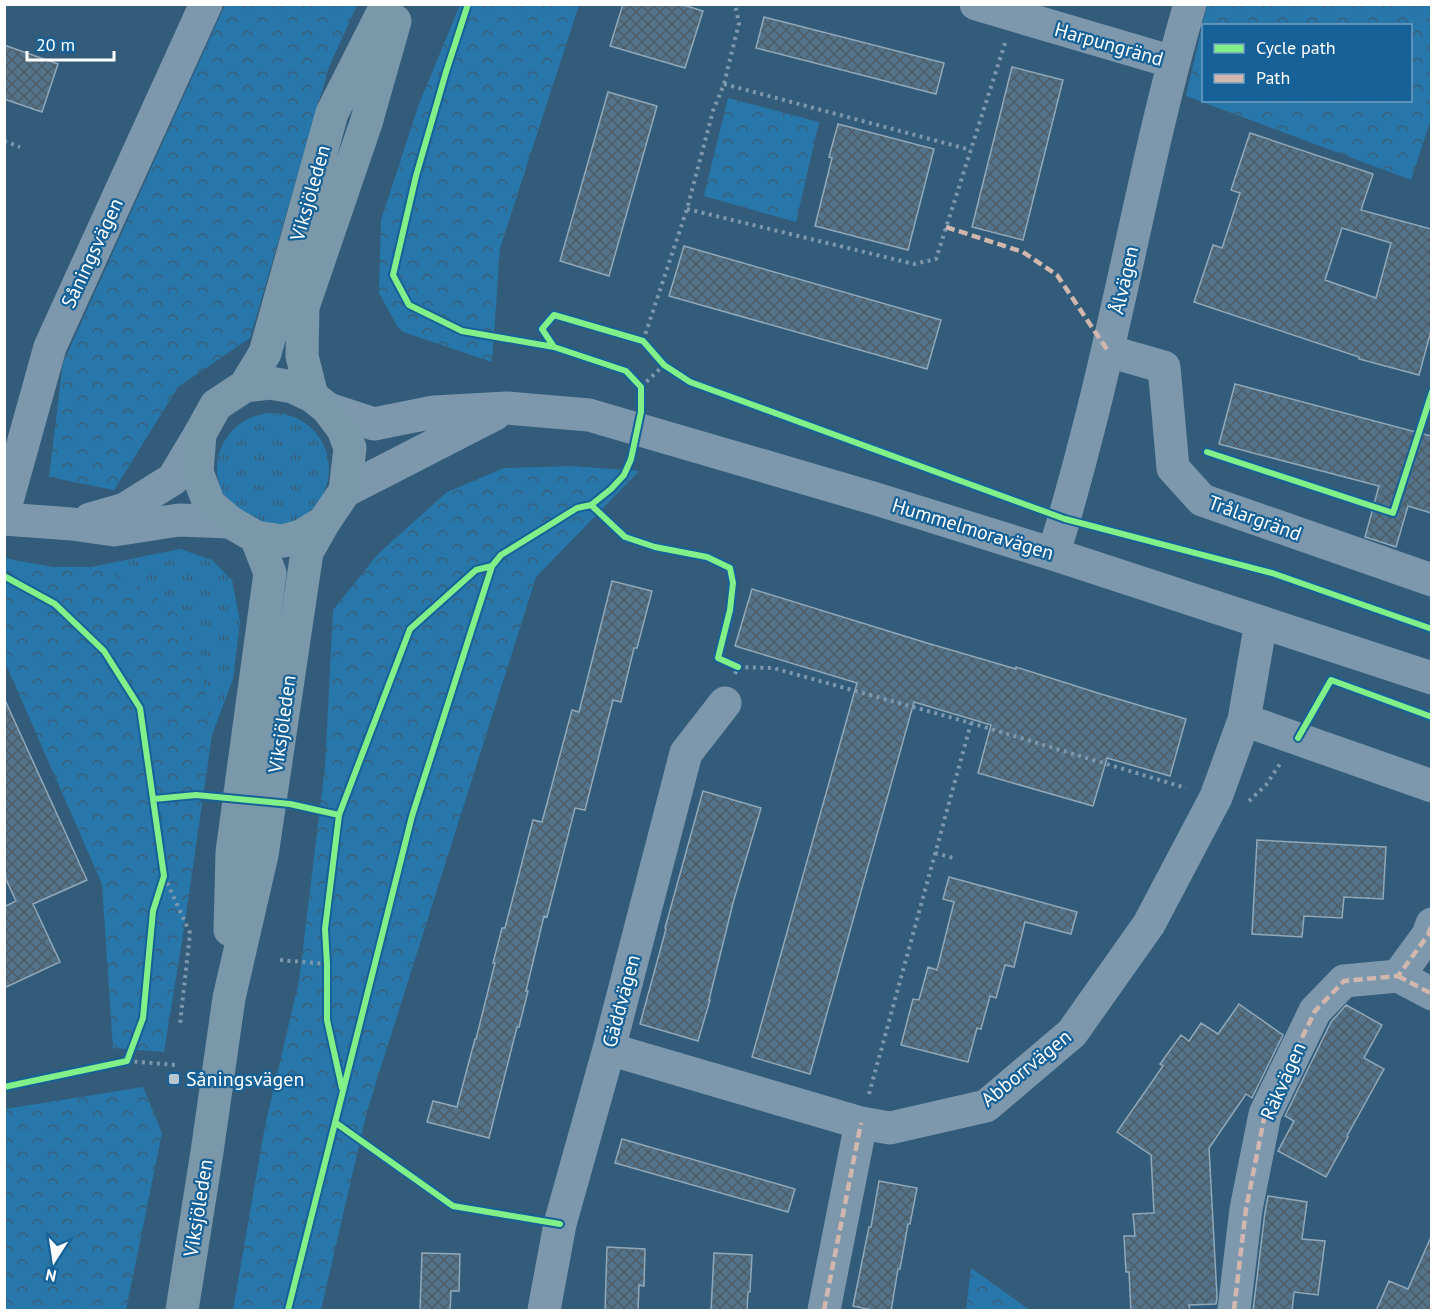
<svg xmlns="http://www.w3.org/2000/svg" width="1436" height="1315" font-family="'PT Sans',sans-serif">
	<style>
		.grass { fill: url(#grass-tufts) }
		.forest { fill: url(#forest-crowns); fill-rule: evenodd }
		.building { fill: url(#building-cross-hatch); stroke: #91a8b9; stroke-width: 1.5; fill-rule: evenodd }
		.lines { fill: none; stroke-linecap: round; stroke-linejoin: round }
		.path { stroke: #7d98ad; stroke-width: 4; stroke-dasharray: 3 4.5; stroke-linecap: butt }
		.minor { stroke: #7d98ad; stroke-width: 33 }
		.major { stroke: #7b97aa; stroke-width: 33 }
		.quiet { stroke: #d1b7ad; stroke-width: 4.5; stroke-dasharray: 9 4.5; stroke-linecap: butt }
		.cycleway-casing { stroke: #166197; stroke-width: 10 }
		.cycleway { stroke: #82f089; stroke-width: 6 }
		.poi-dot { fill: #b8c6d0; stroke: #166197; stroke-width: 2 }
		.labels { text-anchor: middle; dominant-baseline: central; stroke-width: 4.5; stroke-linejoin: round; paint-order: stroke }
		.street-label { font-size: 20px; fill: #fff; stroke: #166197 }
		.poi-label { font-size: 20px; fill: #fff; stroke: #166197; text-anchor: start }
	</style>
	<defs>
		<pattern id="grass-tufts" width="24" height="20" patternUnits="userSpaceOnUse" patternTransform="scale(1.5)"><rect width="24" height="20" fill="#2777ab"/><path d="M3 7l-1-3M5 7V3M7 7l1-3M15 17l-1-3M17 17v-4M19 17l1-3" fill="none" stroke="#3b5f77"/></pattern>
		<pattern id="forest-crowns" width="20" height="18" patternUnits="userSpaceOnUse" patternTransform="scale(1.5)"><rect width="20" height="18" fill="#2777ab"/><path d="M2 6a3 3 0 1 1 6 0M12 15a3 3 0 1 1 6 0" fill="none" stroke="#3b5f77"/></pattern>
		<pattern id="building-cross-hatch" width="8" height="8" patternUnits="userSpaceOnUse" patternTransform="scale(1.5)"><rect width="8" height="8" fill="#52738a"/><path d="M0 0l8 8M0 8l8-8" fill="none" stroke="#4e5c65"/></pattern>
	</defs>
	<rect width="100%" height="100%" fill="#335c7a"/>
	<path class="grass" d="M217 469a56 56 0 1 1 112 0a56 56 0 1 1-112 0Z
		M180,549L212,560L232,580L240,622L233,679L212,735L200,663L91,567Z"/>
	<path class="forest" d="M225,5H357L329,67L250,338L178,387L114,490L49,477L63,363Z
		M460,5H579L500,248L492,362L400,331L379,293L381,220L419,104Z
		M1207,5H1431V119L1411,180L1186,96ZM1204,26H1410V100H1204Z
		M728,98L819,122L796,222L704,196Z
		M572,466L639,471L536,577L367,1111L321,1310H233L265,1126L299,981L325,767L333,610L378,554L447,492L504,468Z
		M4,558L53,567H91L141,586L180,617L200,663L212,735L183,935L164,1052L113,1048L102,884L5,662Z
		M143,1087L162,1133L126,1310H5V1109Z
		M971,1268L1030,1310H966Z"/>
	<path class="building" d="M623,4H680L703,11L685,68L610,46Z
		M764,17L944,63L936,94L756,48Z
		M4,45L58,64L42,112L4,99Z
		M1012,67L1063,80L1023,240L972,227Z
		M608,92L657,106L609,276L560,261Z
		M838,124L934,149L908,250L815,226L832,158L829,157Z
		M1250,133L1373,174L1361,210L1431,229V331L1419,375L1359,359V357L1194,302L1213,245L1222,248L1240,193L1231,190ZM1342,228L1391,243L1376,298L1325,280Z
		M684,246L941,320L927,369L669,296Z
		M1235,384L1431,436V513L1408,506L1396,547L1381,542L1365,537L1379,486L1219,444Z
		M612,581L652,591L637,648H634L621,702L613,700L585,810L575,808L547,917L544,916L526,991H528L519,1027H517L489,1138L427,1122L433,1101L457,1107L475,1039H476L495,963H493L502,928H505L533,820L542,822L572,710L579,712Z
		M752,589L927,643L1016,669V667L1101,694L1186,719L1170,776L1107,758L1093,806L978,773L991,725L914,702L810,1074L752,1057L857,683L735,646Z
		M4,698L87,880L33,904L60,962L4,988V907L16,901L4,875Z
		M703,791L761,808L733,903L709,1000H710L698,1041L640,1024L666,929L665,928Z
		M1257,840L1386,847L1383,899L1344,897L1342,918L1304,916L1302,937L1252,934Z
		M949,877L1077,912L1071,934L1025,922L1014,967L1005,965L996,998L990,996L981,1029L977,1028L968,1062L901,1045L913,999L919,1000L928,967L937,970L954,902L943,899Z
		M1239,1004L1283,1035L1252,1098L1246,1094L1209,1148L1217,1297L1216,1304L1189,1305L1190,1311H1131L1129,1272H1126L1124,1236H1135L1133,1214L1154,1213L1151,1155L1117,1132L1163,1066L1160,1064L1181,1035L1189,1041L1201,1023L1218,1034Z
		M1346,1005L1382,1025L1364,1058L1384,1069L1347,1136L1348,1137L1326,1177L1278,1151L1294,1121L1285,1116L1331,1022Z
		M622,1139L795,1189L788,1212L615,1163Z
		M879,1181L917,1188L910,1224H908L900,1269H898L891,1311H876L853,1306L869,1227H871Z
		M1268,1196L1307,1202L1302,1239L1325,1241L1318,1295L1294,1292L1292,1311H1253L1265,1212Z
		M1431,1237V1311H1376L1389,1281L1408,1289Z
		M607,1247L645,1249L644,1286L639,1285L638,1311H605Z
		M422,1253L460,1254L459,1291H451L450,1311H420Z
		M714,1253L752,1255L750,1292H748L747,1311H711Z"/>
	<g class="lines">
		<path class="path" d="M724,84L971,150
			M4,141L20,147
			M687,209L914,264L936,259L1005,43
			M643,341L687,209L713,111L724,84L739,23L735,4
			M641,387L664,365
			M735,674L738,667L773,668L971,723L1186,788
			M1249,801L1266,785L1280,764
			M935,853L954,858
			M164,876L190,933L180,1024
			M280,960L327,964
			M127,1061L175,1065
			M869,1094L971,723"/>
		<path class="minor" d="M976,4L1173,62
			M1108,351L1164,367L1173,468L1202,500L1432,580
			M328,409L374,424L434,412L507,408L589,415L873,498L1053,554L1432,678
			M345,491L495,414
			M4,512L50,347L206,4
			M4,519L72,524L114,530L179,520L230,522
			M90,519L125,509L173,479L200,434
			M1053,554C1068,510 1079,465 1091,419C1126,281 1150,141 1190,4
			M1244,720L1432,786
			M1398,976L1432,994
			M609,1049L861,1123L890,1128L986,1106L1072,1033L1149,924L1216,797L1244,720L1261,622
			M544,1310L560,1224L609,1049L686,753L725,703
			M824,1310L861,1123
			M1234,1310L1246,1209L1265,1114L1315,1011L1344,981L1398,976L1428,935L1432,924"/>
		<path class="major" d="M270,383L293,387L312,396L328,409L343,429L350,448L345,491L324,522L301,536L283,541L256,537L230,522L209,504L197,472L200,434L216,405L245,386Z
			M245,386L265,353L332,113L387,4
			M312,396L302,356L303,307L366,123L395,21
			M230,930L232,852L270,573L256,537
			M182,1310L207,1152L229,998L262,855L307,552L324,522"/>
		<path class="quiet" d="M946,227L1023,252L1057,275L1108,351
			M1398,976L1432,994
			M824,1310L861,1123
			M1234,1310L1246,1209L1265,1114L1315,1011L1344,981L1398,976L1428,935L1432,924"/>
		<g class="cycleway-casing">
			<path id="cycleway" d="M468,4L446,72L416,176L393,275L409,305L462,331L554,347
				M1207,452L1393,513L1432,392
				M591,505L625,537L655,547L707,557L730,568L733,583L730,610L718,658L738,667
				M4,576L55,604L104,651L140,708L164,876L153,911L143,1018L127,1061L4,1087
				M1298,738L1331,680L1432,717
				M154,799L196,795L290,804L339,815
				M342,1088L327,1020V964L325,929L339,815L410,629L476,570L492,566
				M336,1123L453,1206L560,1224
				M288,1310L412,816L492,566L501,555L577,508L591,505L611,489L624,475L631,459L641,412V387L626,371L554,347L542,329L554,315L643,341L664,365L690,382L1065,519L1272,573L1432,629"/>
		</g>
		<use href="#cycleway" class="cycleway"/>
	</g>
	<rect class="poi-dot" x="168" y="1073" width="12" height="12" rx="3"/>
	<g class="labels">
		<g class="street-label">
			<text transform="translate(1109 44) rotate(16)">Harpungränd</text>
			<text transform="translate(310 193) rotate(-74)">Viksjöleden</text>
			<text transform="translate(92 253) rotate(-65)">Såningsvägen</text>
			<text transform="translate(1124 280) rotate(-77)">Ålvägen</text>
			<text transform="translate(1255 518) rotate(20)">Trålargränd</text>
			<text transform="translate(973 529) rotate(17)">Hummelmoravägen</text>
			<text transform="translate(282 724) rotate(-82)">Viksjöleden</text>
			<text transform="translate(621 1001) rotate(-75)">Gäddvägen</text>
			<text transform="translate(1026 1068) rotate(-39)">Abborrvägen</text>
			<text transform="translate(1283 1081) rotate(-66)">Räkvägen</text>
			<text transform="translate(198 1208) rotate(-81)">Viksjöleden</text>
		</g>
		<g class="poi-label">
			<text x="186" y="1079">Såningsvägen</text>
		</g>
	</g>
	<rect width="1436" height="1315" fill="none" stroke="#ffffff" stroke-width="12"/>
	<rect x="1202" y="24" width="210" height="78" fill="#166197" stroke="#73a0c1" stroke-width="1.5"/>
	<rect x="1214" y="44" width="30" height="9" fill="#82f089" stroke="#73a0c1" stroke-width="1.5"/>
	<text x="1256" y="54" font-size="18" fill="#ffffff">Cycle path</text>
	<rect x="1214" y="74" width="30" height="9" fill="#d1b7ad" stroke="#73a0c1" stroke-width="1.5"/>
	<text x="1256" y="84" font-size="18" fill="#ffffff">Path</text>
	<g transform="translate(54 1261) rotate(192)" stroke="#166197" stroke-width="4.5" paint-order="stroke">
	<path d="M0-4.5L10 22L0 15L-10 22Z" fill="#ffffff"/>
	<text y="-9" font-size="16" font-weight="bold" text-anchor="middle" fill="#ffffff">N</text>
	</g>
	<path d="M27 51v9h87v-9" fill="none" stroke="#ffffff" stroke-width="3"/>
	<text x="36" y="51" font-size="18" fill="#ffffff" stroke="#166197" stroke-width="4.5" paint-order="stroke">20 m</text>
</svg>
